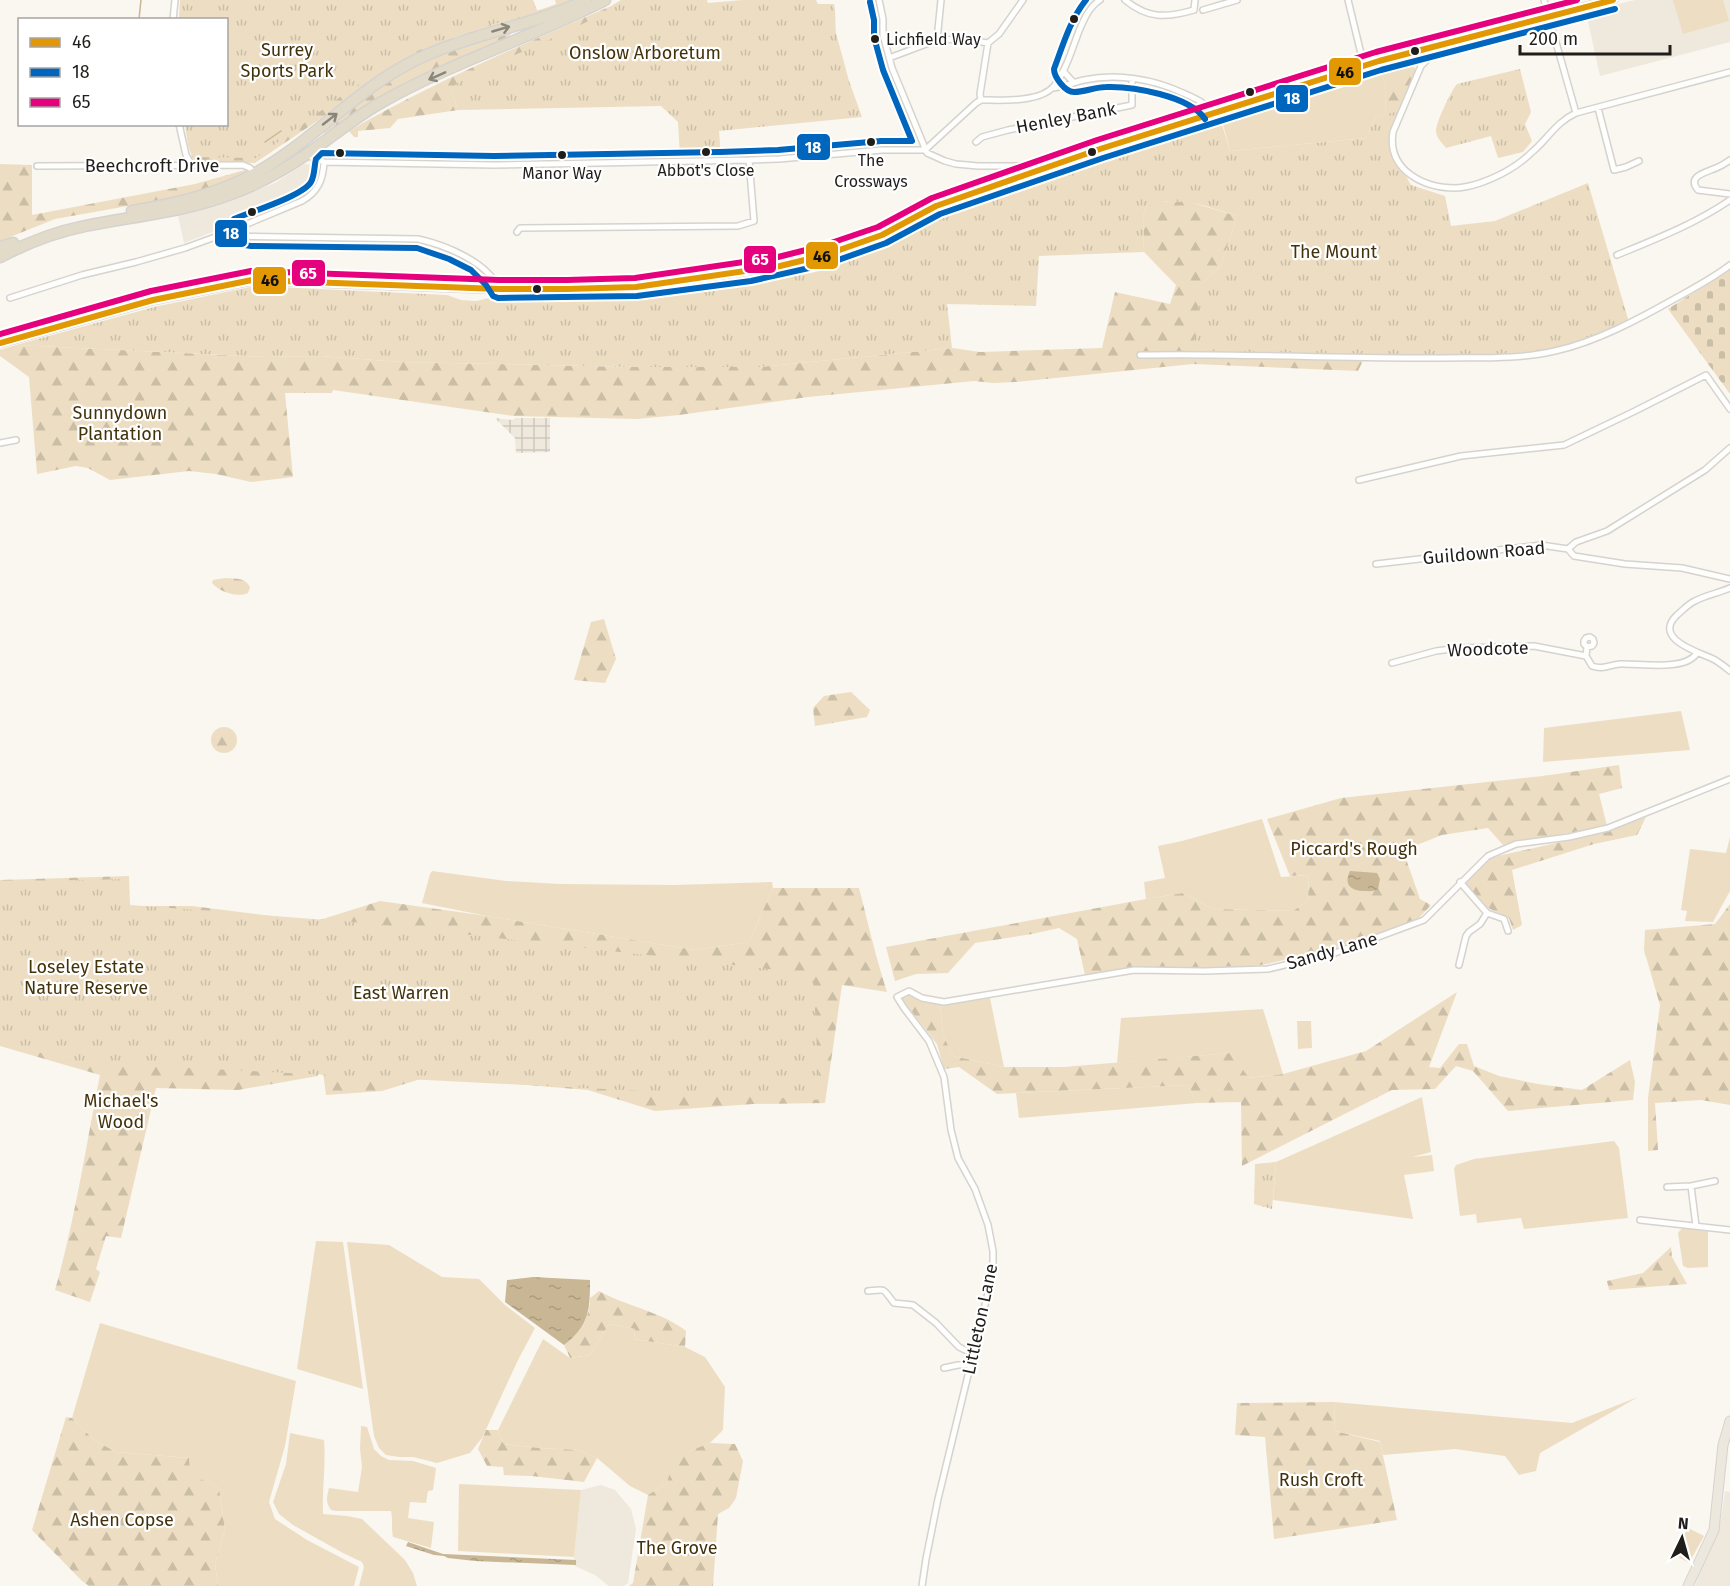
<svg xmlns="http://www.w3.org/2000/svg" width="1730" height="1586" font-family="'Fira Sans',sans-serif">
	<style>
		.built { fill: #efe8dc }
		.industrial { fill: url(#industrial-grid) }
		.green { fill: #eddec3 }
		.forest { fill: url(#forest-firs) }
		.cemetery { fill: url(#cemetery-stones) }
		.park { fill: url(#park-tufts) }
		.water { fill: url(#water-ripples) }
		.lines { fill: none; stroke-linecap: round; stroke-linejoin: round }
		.stream { stroke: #c8b694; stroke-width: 1.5 }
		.street-casing { stroke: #d6d3cf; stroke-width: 8 }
		.primary-casing { stroke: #d5d3d0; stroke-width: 11 }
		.highway-casing { stroke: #d5d3d0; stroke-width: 13 }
		.street { stroke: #fefefd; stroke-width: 5 }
		.primary { stroke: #ede8de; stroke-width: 9 }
		.highway { stroke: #e2dbc9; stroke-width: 10 }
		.bus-1-casing { stroke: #fff; stroke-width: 10 }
		.bus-2-casing { stroke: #fff; stroke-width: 10 }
		.bus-3-casing { stroke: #fff; stroke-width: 10 }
		.bus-1 { stroke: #e29803; stroke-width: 6 }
		.bus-2 { stroke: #0065bd; stroke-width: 6 }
		.bus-3 { stroke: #e5007d; stroke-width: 6 }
		.oneway { stroke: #8b867b }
		.bus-dot { fill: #201e1b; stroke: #fff; stroke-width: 2 }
		.labels { text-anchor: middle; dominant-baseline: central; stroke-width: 4.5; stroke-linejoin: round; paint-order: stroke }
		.bus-label { font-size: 16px; fill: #201e1b; stroke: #fff }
		.park-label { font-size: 18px; fill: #44320b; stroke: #fff }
		.street-label { font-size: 18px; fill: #201e1b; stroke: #fff }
		.line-badge { stroke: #fff; stroke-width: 2 }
		.badge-label { font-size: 16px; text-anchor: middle; font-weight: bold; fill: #fff }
		.pale-badge-label { font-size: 16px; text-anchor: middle; font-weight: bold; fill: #111 }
	</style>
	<defs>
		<pattern id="industrial-grid" width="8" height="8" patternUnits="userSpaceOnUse" patternTransform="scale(1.5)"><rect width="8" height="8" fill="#efe8dc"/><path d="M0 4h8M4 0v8" fill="none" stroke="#cdc7bc"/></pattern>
		<pattern id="forest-firs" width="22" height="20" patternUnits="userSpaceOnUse" patternTransform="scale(1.5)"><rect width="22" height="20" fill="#eddec3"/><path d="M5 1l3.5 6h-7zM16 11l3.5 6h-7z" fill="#cbbea7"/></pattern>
		<pattern id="cemetery-stones" width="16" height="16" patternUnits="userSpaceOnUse" patternTransform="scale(1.5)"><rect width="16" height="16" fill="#eddec3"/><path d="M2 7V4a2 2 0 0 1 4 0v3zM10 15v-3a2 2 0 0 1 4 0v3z" fill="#cbbea7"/></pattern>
		<pattern id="park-tufts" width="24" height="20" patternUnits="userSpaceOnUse" patternTransform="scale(1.5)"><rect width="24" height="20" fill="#eddec3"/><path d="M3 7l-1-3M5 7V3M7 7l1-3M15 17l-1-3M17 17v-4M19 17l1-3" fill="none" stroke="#cbbea7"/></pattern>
		<pattern id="water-ripples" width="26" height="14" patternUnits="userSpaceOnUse" patternTransform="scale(1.5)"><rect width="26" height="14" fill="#c8b694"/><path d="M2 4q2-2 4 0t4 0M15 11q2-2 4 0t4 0" fill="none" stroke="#ac9c7f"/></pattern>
	</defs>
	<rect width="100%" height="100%" fill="#faf6f0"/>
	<path class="built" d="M1635,0H1730V42L1600,76L1586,12Z
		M304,164L315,165L319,167V170L318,182L309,193L267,212L259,214L184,243L178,215L219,204L275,183Z
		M601,1485L615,1490L631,1509L636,1529L628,1583L624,1586H609L595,1575L575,1566L574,1557L581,1490Z
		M1725,1491L1730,1492V1586H1695L1721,1520Z"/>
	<path class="industrial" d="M495,418L513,420L515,418H550V452L516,453L515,438Z"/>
	<path class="green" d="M1673,0H1723L1729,21L1683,34Z
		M1380,63L1386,90L1385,115L1376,117L1366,138L1230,151L1220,113Z
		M1681,711L1690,750L1543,762L1544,728Z
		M1262,819L1281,877L1309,875L1308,901L1293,911L1213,909L1183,893L1146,899L1144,882L1165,878L1158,846L1182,841Z
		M1730,837V891L1713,922L1685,921L1687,911L1681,910L1690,849L1726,853Z
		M432,871L506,881L560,884L674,885L772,882L773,888L749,942L695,950L487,916L422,903L430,874Z
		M990,998L1004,1067L953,1056L943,1035L940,1005Z
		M1263,1009L1283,1074L1248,1078L1231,1053L1117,1063L1121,1018Z
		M1297,1021H1311L1312,1048L1298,1049Z
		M1188,1085L1197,1103L1019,1118L1016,1093Z
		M1422,1097L1431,1152L1412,1157L1432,1155L1434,1171L1404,1175L1413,1219L1273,1200L1276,1162Z
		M1614,1141L1619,1148L1628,1218L1524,1229L1521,1218L1477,1223L1476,1214L1460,1216L1454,1169L1456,1165L1474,1159Z
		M1682,1228L1708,1231V1267L1688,1268L1683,1266L1678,1233Z
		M316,1241L343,1242L363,1389L297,1369Z
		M347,1242L389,1245L442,1277L479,1279L505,1305L535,1328L518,1360L482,1438L470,1453L437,1463L413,1457H399L386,1455L379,1448L374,1436Z
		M100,1323L296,1381L285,1446L269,1502L275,1519L307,1540L359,1567L354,1586H218L215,1564L225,1530L219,1488L189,1474V1458L116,1452L94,1440L72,1418Z
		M609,1324L635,1329L634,1339L685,1347L705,1357L725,1387L723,1430L710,1443L685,1453L667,1483L648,1495L630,1486L597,1458L578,1450L540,1448L504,1444L498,1430L543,1339L570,1358L590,1355Z
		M1638,1397L1540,1453L1536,1471L1519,1475L1505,1456L1455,1449L1383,1455L1380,1441L1335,1431L1334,1402L1572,1423Z
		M361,1426L367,1427L374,1449L381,1456L389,1460L413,1461L436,1468L433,1490L428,1491L426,1503L410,1502L408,1518L434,1522L431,1548L393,1537C391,1528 393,1520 391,1511H336L331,1510C325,1502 327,1497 329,1488L358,1492L362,1467L360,1449Z
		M290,1433L324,1440C326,1465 322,1489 323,1514L347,1516L362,1519L405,1560L413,1573L417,1586H359L364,1567L362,1562L343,1553L293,1525L279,1514L273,1502L286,1464Z
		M459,1484L581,1490L574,1557L458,1551Z
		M1688,1528L1704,1536L1689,1563L1673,1554Z"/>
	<path class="forest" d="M533,0L537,11L556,4L555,0H575L534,14L458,36L423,50L373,79L329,113L255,163L194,162L191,156H242L367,71Z
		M621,0H635L451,90L458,110L398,119L390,128L358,131V137H354L349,131C433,82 522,45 611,6Z
		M512,30L508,40L326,136L322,130C356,104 390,76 429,58C455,46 485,39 512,30Z
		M1406,60L1416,69L1402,110L1385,115L1386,90L1380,63Z
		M0,164L32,165V215L195,184L245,170V172L239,176L197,192L156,201L55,219L0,241Z
		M1171,201L1190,202L1237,216L1221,266L1201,284L1369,348L1358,371L1193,364L1015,382L993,383L974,381L808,397L679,415L637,419L514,416L333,390L332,393H285L293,477L251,482L216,474L189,471L110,480L88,468L76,466L37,474L29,377L0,356V350L16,345L267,357L321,356L401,362L634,367H759L952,348L980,352L1102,348L1115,292L1170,304L1176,285L1144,252L1143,217L1146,207L1156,202Z
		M225,578C235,579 245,577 250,587L248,593C237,598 220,592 212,583L213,580Z
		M604,619L616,659L605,683L574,680L591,622Z
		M851,692L870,710L867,717L815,726L813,708L824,696Z
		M211 740a13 13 0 1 1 26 0a13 13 0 1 1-26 0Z
		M1619,765L1622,788L1599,794L1607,826L1503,845L1488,828L1442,835L1409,848L1406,859L1420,899L1431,905L1418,919L1361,942L1267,964L1241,968L1144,967L1085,975L1077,939L1059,928L1032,934L975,943L948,973L916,974L895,981L886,947L1146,899L1183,893L1213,909L1293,911L1308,901L1309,875L1290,876L1267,819L1341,798L1543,776Z
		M1646,817L1637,835L1594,844L1512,870L1522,925L1513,930L1509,918L1486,907L1464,883L1489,858L1601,833Z
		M129,876L130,906H192L280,917L297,928L318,1076L238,1090L156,1088L121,1238L106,1236L96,1269L100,1272L90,1302L55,1290C75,1220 86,1146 100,1075L0,1046V880Z
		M773,888H859C868,923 876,958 887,992L842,985L825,1103L753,1104L655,1111L588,1090L427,1077L382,1091L326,1095L307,951V924L380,901L487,916L695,950L749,942Z
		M1730,904V1105L1701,1100L1655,1103L1658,1150L1648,1151V1098L1660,1005L1644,950L1645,930L1715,924Z
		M1457,992L1429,1067L1440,1068L1459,1044H1467L1474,1066L1499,1076L1538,1084L1582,1090L1630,1060L1635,1082L1633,1100L1508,1111L1473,1071L1456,1066L1435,1089L1392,1090L1242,1166L1241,1102L1197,1103L1188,1085L997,1094L959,1067L944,1069L937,1044L901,998L907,994L940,1005L943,1035L953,1056L1004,1067H1064L1231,1053L1249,1078L1283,1074L1366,1051Z
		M1671,1247L1672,1257L1687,1284L1609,1290L1607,1281L1643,1273Z
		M599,1291C626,1306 662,1312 686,1331L685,1347L634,1339L635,1329L609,1324L590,1355L570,1358L564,1345C580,1333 590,1318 590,1298Z
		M1334,1402L1335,1431L1380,1442L1397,1520L1274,1539L1265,1437L1235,1435L1237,1403Z
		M66,1417L72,1418L94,1440L116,1452L189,1458L190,1474L219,1488L225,1530L215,1564L218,1586H89L82,1581L32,1530Z
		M486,1430H498L504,1444L540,1448L578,1450L597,1458L584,1482L532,1476L504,1475L503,1467L487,1466L478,1449Z
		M710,1443L735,1444L743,1461L736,1498L729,1508L718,1514L713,1586H629L633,1583L648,1495L667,1483L674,1457Z"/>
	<path class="cemetery" d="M1730,269V394L1668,309Z"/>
	<path class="park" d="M180,0H533L537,11L456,35L408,55L382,69L347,92L256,158L192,157L188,145L185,125L226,124V20L179,19Z
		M627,0H707L708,3L743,0H816L818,4H834C836,14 835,23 836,33L849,81L862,117L719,131L721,157L680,158L678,122L661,106L458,110L451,90C458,76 522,53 540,44C569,30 599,17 627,0Z
		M1520,69L1531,112L1525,124L1532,141L1523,152L1498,158L1491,136L1446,148C1442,143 1437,138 1436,132C1435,124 1451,91 1457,84Z
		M1402,110L1393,132L1394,155L1411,185L1445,196L1451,226L1495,221L1588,183L1629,322L1563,347L1515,354L1365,356L1193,352L1201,284L1221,266L1237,216C1207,207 1176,193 1146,207L1143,217L1144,252L1039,256L1036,306L947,304L952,348L759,367H634L401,362L321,356L267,357L16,345L154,307L255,286L447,295L461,300L476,301L494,297L523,295L563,296L636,293L725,282L804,266L844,256L881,242L930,218L1221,121L1230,151L1366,138L1376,117Z
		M127,879L130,905L366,923L813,974L820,1100L75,1062L0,1042V882Z
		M1276,1162L1272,1209L1254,1204L1255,1164Z"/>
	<path class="water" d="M1350,871L1377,873L1380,879L1378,889C1373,892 1370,891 1363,891C1349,890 1344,883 1350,871Z
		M533,1277L590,1280C590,1310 589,1326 564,1345L505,1302L507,1280Z
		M408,1542L443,1554L576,1560V1565L475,1561L448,1558L444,1556L434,1555L406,1546Z"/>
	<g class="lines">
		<path class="stream" d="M139,19L141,0
			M265,142L281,131"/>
		<g class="street-casing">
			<path id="street" d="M879,0L883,19V35L892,68L927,153L945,161L956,164L978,166H1025L1032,172
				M1125,0C1148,19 1166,18 1194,10L1195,0
				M1348,0L1364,66
				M1544,0L1576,113
				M1203,10L1237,0
				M173,20L175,0
				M937,40L941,0
				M1428,48L1426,61L1421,66L1393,132C1387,170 1423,188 1456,188C1473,187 1490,180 1505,172C1514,167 1524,160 1531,153C1547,140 1556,122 1576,113L1730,72
				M889,58L937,40L961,39L988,43
				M1063,71L1074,83
				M1053,88C1064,87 1074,82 1084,80C1117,73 1153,79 1183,93C1194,98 1207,103 1213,114
				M981,100L980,94L988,43L999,34L1023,0
				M1598,108L1614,170L1626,167L1639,161
				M179,124L186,155L192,166
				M976,142L982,137L1008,130L1132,105V79
				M306,155L324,162L494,165L749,160L779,159L882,150H925L976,103L981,100C1001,100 1040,103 1054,86C1066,71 1072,49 1079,31C1084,19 1089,7 1100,0
				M1730,160C1726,163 1721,166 1716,168C1707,172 1686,176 1698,190L1730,194
				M37,166L243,165L250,168L254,173
				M517,232L520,228L738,226L754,221L749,160
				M220,236L418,239C445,245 488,262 499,289
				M1617,255C1656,239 1695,224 1730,200
				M10,298L82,275L136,262L185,248L218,236L302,201C318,192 323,180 324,162
				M1140,355C1239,353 1338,359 1436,358C1475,357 1517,360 1555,351C1596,342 1639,319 1676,298C1694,288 1713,278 1730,265
				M0,443L16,440
				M1359,480L1461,456L1564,445L1635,411L1706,375L1730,409
				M1568,549L1576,542L1607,531L1705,470L1730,448
				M1376,564L1541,545L1568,549L1574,556L1625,564L1682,568L1730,579
				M1730,588C1719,593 1706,595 1695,601C1688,604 1683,610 1677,615C1653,638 1695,651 1711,658C1718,661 1724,666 1730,671
				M1587,647L1584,644V641L1586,638L1590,637L1593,639L1594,643L1592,646L1587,647L1586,656L1592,666C1603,670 1609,665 1620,664C1639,663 1685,672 1697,653
				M1392,663L1436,651L1459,648L1534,646L1586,656
				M1460,882L1487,913L1504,919L1508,931
				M1459,965L1466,936L1469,932L1480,924L1487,913
				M1691,1186L1715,1181
				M1667,1187L1691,1186L1696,1226
				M1640,1220L1730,1230
				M868,1291C887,1289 882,1288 894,1303L913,1305L936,1323L959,1347L973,1354
				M944,1368L958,1365H969
				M922,1586L926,1559L938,1499L993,1272V1251L988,1225L975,1189L958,1158L951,1130L944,1077L929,1041L904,1008L897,997L909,991L922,998L944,1002L1134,970L1204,971L1268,969L1335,953L1424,920L1488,856L1516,844L1569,837L1608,828L1730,779"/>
		</g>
		<g class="primary-casing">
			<path id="primary" d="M0,343L153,300L252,280L499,289H567L636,287L780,266L825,255L882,235L936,206L1100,149L1379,61L1613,0
				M1688,1586L1714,1530L1723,1445L1730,1421"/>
		</g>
		<g class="highway-casing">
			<path id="highway" d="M132,211C174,204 216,195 254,174C309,144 351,95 406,65C463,34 528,28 586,0
				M0,247L13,243
				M0,257C27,243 55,232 85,226C134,216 184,212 231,194C258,184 284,170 307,154C332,137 355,117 382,102C453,62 532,37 605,0"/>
		</g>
		<use href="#street" class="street"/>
		<use href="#primary" class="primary"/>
		<use href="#highway" class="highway"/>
		<g class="bus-1-casing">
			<path id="bus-1" d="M0,343L153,300L252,280L499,289H567L636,287L780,266L825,255L882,235L936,206L1100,149L1379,61L1613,0"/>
		</g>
		<g class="bus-2-casing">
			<path id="bus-2" d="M1086,0C1070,20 1063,45 1054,69C1054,77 1065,92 1074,92C1084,92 1096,87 1106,87C1132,86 1190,96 1205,119
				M870,2L874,20V37L883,70L912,141H881L778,150L720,152L494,156L322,153L316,159C314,166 315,175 311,182C303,196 250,212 234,219L230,226C232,243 234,244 251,246L417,248L449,259L471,270L486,285L493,296L498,298L637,296L751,281L827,264L886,243L940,214L1103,158L1381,70L1615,9"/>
		</g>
		<g class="bus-3-casing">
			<path id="bus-3" d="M0,334L151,291L251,271L499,280H567L635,278L778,257L822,246L878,227L932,198L1097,140L1376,52L1577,0"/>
		</g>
		<use href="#bus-1" class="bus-1"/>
		<use href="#bus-2" class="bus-2"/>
		<use href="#bus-3" class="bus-3"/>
	</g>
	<defs><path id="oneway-shaft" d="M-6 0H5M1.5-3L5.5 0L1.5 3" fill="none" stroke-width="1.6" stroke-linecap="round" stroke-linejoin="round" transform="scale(1.5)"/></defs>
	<g class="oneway">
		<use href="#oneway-shaft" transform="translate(501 29) rotate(-16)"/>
		<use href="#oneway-shaft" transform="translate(437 76) rotate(156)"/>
		<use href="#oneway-shaft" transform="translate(330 119) rotate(-38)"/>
	</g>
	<g class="bus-dot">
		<circle cx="1074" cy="19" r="5"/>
		<circle cx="875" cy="39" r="5"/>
		<circle cx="1415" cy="51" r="5"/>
		<circle cx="1250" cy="92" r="5"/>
		<circle cx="871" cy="142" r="5"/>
		<circle cx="706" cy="152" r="5"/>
		<circle cx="1092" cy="152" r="5"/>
		<circle cx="340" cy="153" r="5"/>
		<circle cx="562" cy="155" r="5"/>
		<circle cx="252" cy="212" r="5"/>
		<circle cx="537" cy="289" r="5"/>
	</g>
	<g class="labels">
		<g class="bus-label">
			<text x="886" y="39" text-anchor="start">Lichfield Way</text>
			<text x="871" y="160">The<tspan x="871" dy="21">Crossways</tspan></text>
			<text x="706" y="170">Abbot's Close</text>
			<text x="562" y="173">Manor Way</text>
		</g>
		<g class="park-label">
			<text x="287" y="50">Surrey<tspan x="287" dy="21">Sports Park</tspan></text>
			<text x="645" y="53">Onslow Arboretum</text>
			<text x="1334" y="252">The Mount</text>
			<text x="120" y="413">Sunnydown<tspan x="120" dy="21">Plantation</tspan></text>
			<text x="1354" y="849">Piccard's Rough</text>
			<text x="86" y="967">Loseley Estate<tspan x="86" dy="21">Nature Reserve</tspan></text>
			<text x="401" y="993">East Warren</text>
			<text x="121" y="1101">Michael's<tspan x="121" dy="21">Wood</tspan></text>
			<text x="1321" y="1480">Rush Croft</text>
			<text x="122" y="1520">Ashen Copse</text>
			<text x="677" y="1548">The Grove</text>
		</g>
		<g class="street-label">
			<text transform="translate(1066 118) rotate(-11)">Henley Bank</text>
			<text x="152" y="166">Beechcroft Drive</text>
			<text transform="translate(1484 553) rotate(-5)">Guildown Road</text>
			<text transform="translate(1488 649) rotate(-2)">Woodcote</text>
			<text transform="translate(1332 951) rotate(-16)">Sandy Lane</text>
			<text transform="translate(980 1319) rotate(-78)">Littleton Lane</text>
		</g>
	</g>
	<g class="line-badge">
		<rect x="1328" y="57" width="34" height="29" rx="6" fill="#e29803"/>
		<rect x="1275" y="84" width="34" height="29" rx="6" fill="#0065bd"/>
		<rect x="796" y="133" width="35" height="28" rx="6" fill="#0065bd"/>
		<rect x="214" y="219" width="34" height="29" rx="6" fill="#0065bd"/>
		<rect x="805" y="241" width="34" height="29" rx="6" fill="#e29803"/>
		<rect x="743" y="245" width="34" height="29" rx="6" fill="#e5007d"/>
		<rect x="291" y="259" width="35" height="28" rx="6" fill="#e5007d"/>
		<rect x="252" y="266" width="35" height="29" rx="6" fill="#e29803"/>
	</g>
	<g class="badge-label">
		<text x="1292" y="104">18</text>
		<text x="813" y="153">18</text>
		<text x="231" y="239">18</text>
		<text x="760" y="265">65</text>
		<text x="308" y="279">65</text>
	</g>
	<g class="pale-badge-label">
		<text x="1345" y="78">46</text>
		<text x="822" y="262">46</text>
		<text x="270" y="286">46</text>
	</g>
	<rect x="18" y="18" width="210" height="108" fill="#ffffff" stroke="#a6a5a4" stroke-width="1.5"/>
	<rect x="30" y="38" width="30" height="9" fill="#e29803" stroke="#a6a5a4" stroke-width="1.5"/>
	<text x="72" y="48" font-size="18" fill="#201e1b">46</text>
	<rect x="30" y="68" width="30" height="9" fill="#0065bd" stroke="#a6a5a4" stroke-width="1.5"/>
	<text x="72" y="78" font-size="18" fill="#201e1b">18</text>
	<rect x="30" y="98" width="30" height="9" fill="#e5007d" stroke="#a6a5a4" stroke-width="1.5"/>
	<text x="72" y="108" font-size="18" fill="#201e1b">65</text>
	<g transform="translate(1682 1538) rotate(5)" stroke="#ffffff" stroke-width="4.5" paint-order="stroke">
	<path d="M0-4.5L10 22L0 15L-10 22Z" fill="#201e1b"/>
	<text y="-9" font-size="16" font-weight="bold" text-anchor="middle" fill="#201e1b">N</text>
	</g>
	<path d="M1520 45v9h150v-9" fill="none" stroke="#201e1b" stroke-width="3"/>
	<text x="1529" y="45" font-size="18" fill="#201e1b" stroke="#ffffff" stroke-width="4.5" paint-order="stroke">200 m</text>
</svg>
